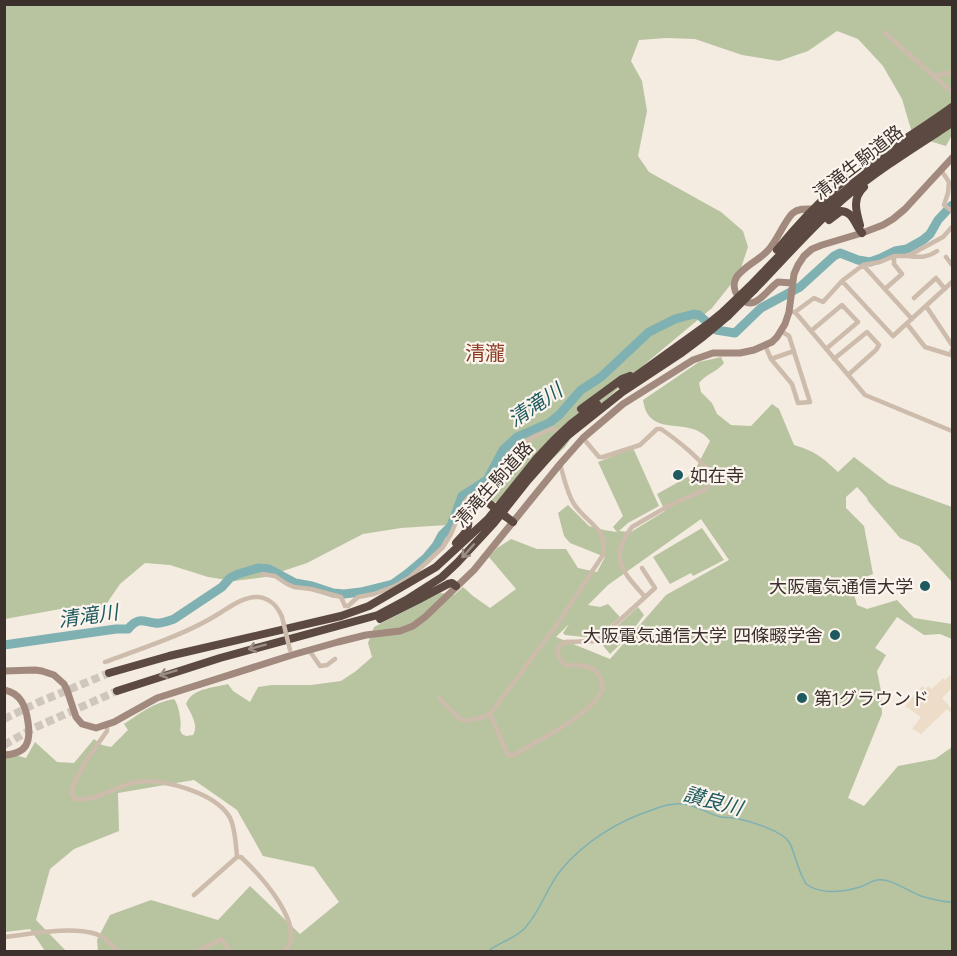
<svg xmlns="http://www.w3.org/2000/svg" width="957" height="956" font-family="'Work Sans','Noto Sans JP',sans-serif">
	<style>
		.green { fill: #b8c4a0; fill-rule: evenodd }
		.plaza { fill: #ecdcc8 }
		.lines { fill: none; stroke-linecap: round; stroke-linejoin: round }
		.stream { stroke: #7fb0b2; stroke-width: 1.5 }
		.river { stroke: #7fb0b2; stroke-width: 9 }
		.highway-tunnel { stroke: #cfc6bd; stroke-width: 8; stroke-dasharray: 8 4; stroke-linecap: butt }
		.street { stroke: #cdbbac; stroke-width: 4.5 }
		.secondary { stroke: #a18a7d; stroke-width: 7 }
		.highway { stroke: #5c4a42; stroke-width: 8 }
		.street-bridge { stroke: #cdbbac; stroke-width: 4.5 }
		.highway-bridge { stroke: #5c4a42; stroke-width: 8 }
		.oneway { stroke: #9c8e87 }
		.poi-dot { fill: #1f5a5e; stroke: #fbf5ee; stroke-width: 2 }
		.labels { text-anchor: middle; dominant-baseline: central; stroke-width: 4.5; stroke-linejoin: round; paint-order: stroke }
		.street-label { font-size: 18px; fill: #3b302b; stroke: #fbf5ee }
		.poi-label { font-size: 18px; fill: #3b302b; stroke: #fbf5ee; text-anchor: start }
		.neighbourhood-label { font-size: 20px; fill: #8c3b22; stroke: #fbf5ee }
		.water-label { font-size: 20px; font-style: italic; fill: #1f5a5e; stroke: #fbf5ee }
	</style>
	<rect width="100%" height="100%" fill="#f4ebe1"/>
	<path class="green" d="M5,5H952V135L946,146L913,136L902,99L883,66L858,39L837,31L808,51L779,61L742,55L695,39L666,38L639,40L631,61L642,81L647,111L638,156L649,172L721,212L743,231L748,247L739,274L712,308L645,364L583,421L565,447L522,488L484,508L447,525L401,528L363,534L307,563L265,577L234,581L208,577L170,565L145,563L120,584L103,609L66,608L5,619Z
		M721,357L724,363C717,372 706,374 699,383L701,392L712,403L717,414L731,425L751,426L772,404L779,409L794,445C815,451 822,457 838,472L854,457L889,484L952,507V582L919,546L900,538L868,501L867,498L857,487L846,497V508L864,526L873,574L851,583L857,605L867,609L897,600L914,618L952,624V639L940,634L924,635L897,617L875,648L886,655L877,671L881,691L882,714L848,798L864,806L898,766L935,759L952,747V951H98L97,940L110,915L151,900L218,920L250,886L300,934L339,902L314,867L263,856L237,810L194,780L118,793L119,831L74,849L50,869L36,920L66,951H45L30,929L5,932L4,752L26,758L35,742L57,762L74,763L94,739L102,745L111,747L128,730L124,724C140,713 155,702 174,699C179,705 182,723 180,730L182,734L186,736L193,735C199,725 191,714 186,704C192,688 213,688 228,684L233,691L250,702L258,687L272,685H311L341,681L356,671L372,657L368,643L374,627L440,593L454,595L463,587L473,596L490,608L516,589L489,557L497,548L511,539L537,549H566L578,568L597,572L605,557L570,543L564,536L558,513L568,505L589,526L604,530L617,532L613,527L623,516L598,462L631,449L634,450L659,506L628,523L619,531L631,532L665,511L657,494L693,474L710,441C694,419 665,432 651,418C646,414 644,406 643,400L699,362ZM701,519L729,560L666,595L610,659L556,637L569,624L563,633L565,635L594,638L598,636L620,617L608,604L600,607L588,605L608,585Z
		M702,528L724,560L693,576L691,573L670,584L653,557Z
		M638,607L644,615L627,638L610,654L600,642Z"/>
	<path class="plaza" d="M952,673V688L942,698L952,709V714L947,709L920,735V733L912,729L921,717L905,706L922,686L926,689L928,686L932,689L943,678L945,680Z"/>
	<g class="lines">
		<path class="stream" d="M487,952C499,942 515,939 525,928C541,910 547,887 561,870C584,842 618,821 652,810C662,806 672,803 683,804C696,805 708,814 721,817C726,818 731,817 735,818C749,821 781,830 789,842C793,848 794,856 797,863C799,870 802,877 806,884C821,895 843,892 860,887C866,885 871,881 877,880C891,878 907,891 921,896C931,899 942,902 952,902"/>
		<path class="river" d="M4,645L116,629H128C138,617 142,621 155,623C161,624 168,621 174,619L222,587L230,578L238,574L258,568L269,569L295,583L312,586L333,593L344,594L361,592L393,584L407,574L426,558L436,546L442,535L451,526L462,496L487,480L503,450L517,437L549,423L559,415L581,390L601,377L649,332L675,319L694,314L699,315L716,330L735,333L761,308L800,287L834,256L840,253L858,260L870,262L881,258L895,251L907,249L923,240L930,234L938,220L952,205"/>
		<path class="highway-tunnel" d="M4,719L39,702L109,673
			M4,745L34,728L117,691"/>
		<path class="street" d="M885,33L952,92
			M935,76L952,72
			M941,170L949,182L948,193L944,205L952,211
			M908,256C920,257 927,258 937,251
			M946,257L952,265
			M863,265L880,262L894,256H908L943,237L952,227
			M885,289L902,274L894,264V256
			M914,298L936,278L945,289
			M926,306L952,345
			M789,312H795L865,395L952,431
			M795,312L814,298L823,302L842,281
			M912,319L863,265L842,281L893,336L952,282
			M907,324L925,347L951,355L952,350
			M811,331L842,305L858,322L826,349
			M765,345L771,359L792,384L798,403L810,402L789,336L781,331
			M771,359L794,351
			M834,359L867,332L879,345L876,350L848,375
			M583,438L599,457H603L640,445L657,429H661C673,437 707,463 711,477C712,483 709,486 704,490L670,505L632,527C607,558 624,573 645,597
			M262,574L275,576L287,584L294,587L311,589L341,597L345,606H348L358,597L374,594L395,586L409,578L426,563L443,547L451,534L464,503L468,498L491,482L496,475L506,457L514,449L535,436L553,428L556,431
			M309,650L320,666L327,665L335,659
			M105,662C143,648 187,634 220,613C231,606 245,596 258,597C270,598 278,607 282,617
			M439,698L460,719L465,721L484,717L490,714L555,627L603,555C608,527 587,524 574,504C567,493 564,478 560,464
			M490,714L508,755H514C541,738 588,718 603,689C599,663 588,666 565,665C557,658 554,647 565,642L597,641L655,588L642,568
			M107,725V731C93,751 79,769 71,792L75,799C97,802 115,786 137,782C164,778 214,793 229,816C235,825 236,846 237,857
			M237,857H241C258,873 310,928 284,952
			M194,895L237,857
			M4,937C31,934 71,926 96,934C105,937 112,945 119,952
			M197,952L221,939L231,952"/>
		<path class="secondary" d="M792,283L778,282C766,290 754,315 738,296C734,291 733,284 736,278C742,267 762,259 770,248C777,240 787,217 793,213C799,208 807,209 815,209
			M4,671L35,670L42,671L54,675L64,684L67,690L76,717L82,724L96,728L114,722L157,698L292,655L338,642L366,635L400,631L413,626L425,617L474,570L560,464L583,438L623,404L693,360L713,353H740L754,350L772,342L777,337L785,324L789,312L794,274L798,265L804,256L812,249L822,245L862,233L883,225L893,219L905,209L952,158
			M4,690C21,693 26,707 28,722C31,742 27,754 4,755"/>
		<path class="highway" d="M829,220L841,211C854,212 854,224 862,233
			M860,225C856,211 852,198 864,187
			M777,250C794,229 817,204 838,186C874,157 915,134 952,107
			M749,287L828,205L864,175L952,114
			M754,290C783,260 811,228 842,200C876,171 915,147 952,123
			M622,386L708,324L724,311
			M581,409L622,379L630,376
			M505,516L513,522
			M456,543C460,538 467,533 468,526C469,520 468,522 466,516C464,504 476,499 486,501
			M380,619L418,600L448,584L452,583L456,586
			M109,673L169,656L341,616L369,606L436,567L488,519L537,458L554,440L571,424L597,404
			M117,691L220,658L378,615L406,600L442,577L457,563L494,523L528,480L567,436L621,393L680,354L704,336L728,316"/>
		<path class="street-bridge" d="M282,617L290,650"/>
		<path class="highway-bridge" d="M724,311L749,287
			M728,316L754,290
			M486,501L505,516"/>
	</g>
	<defs><path id="oneway-shaft" d="M-6 0H5M1.5-3L5.5 0L1.5 3" fill="none" stroke-width="1.6" stroke-linecap="round" stroke-linejoin="round" transform="scale(1.5)"/></defs>
	<g class="oneway">
		<use href="#oneway-shaft" transform="translate(468 551) rotate(132)"/>
		<use href="#oneway-shaft" transform="translate(257 647) rotate(165)"/>
		<use href="#oneway-shaft" transform="translate(168 673) rotate(163)"/>
	</g>
	<g class="poi-dot">
		<circle cx="678" cy="475" r="6"/>
		<circle cx="925" cy="586" r="6"/>
		<circle cx="835" cy="635" r="6"/>
		<circle cx="802" cy="698" r="6"/>
	</g>
	<g class="labels">
		<g class="street-label">
			<text transform="translate(858 162) rotate(-38)">清滝生駒道路</text>
			<text transform="translate(493 484) rotate(-48)">清滝生駒道路</text>
		</g>
		<g class="poi-label">
			<text x="690" y="475">如在寺</text>
			<text x="913" y="586" text-anchor="end">大阪電気通信大学</text>
			<text x="823" y="635" text-anchor="end">大阪電気通信大学 四條畷学舎</text>
			<text x="814" y="698">第1グラウンド</text>
		</g>
		<g class="neighbourhood-label">
			<text x="485" y="353">清瀧</text>
		</g>
		<g class="water-label">
			<text transform="translate(535 405) rotate(-34)">清滝川</text>
			<text transform="translate(88 616) rotate(-8)">清滝川</text>
			<text transform="translate(713 801) rotate(15)">讃良川</text>
		</g>
	</g>
	<rect width="957" height="956" fill="none" stroke="#3b302b" stroke-width="12"/>
</svg>
